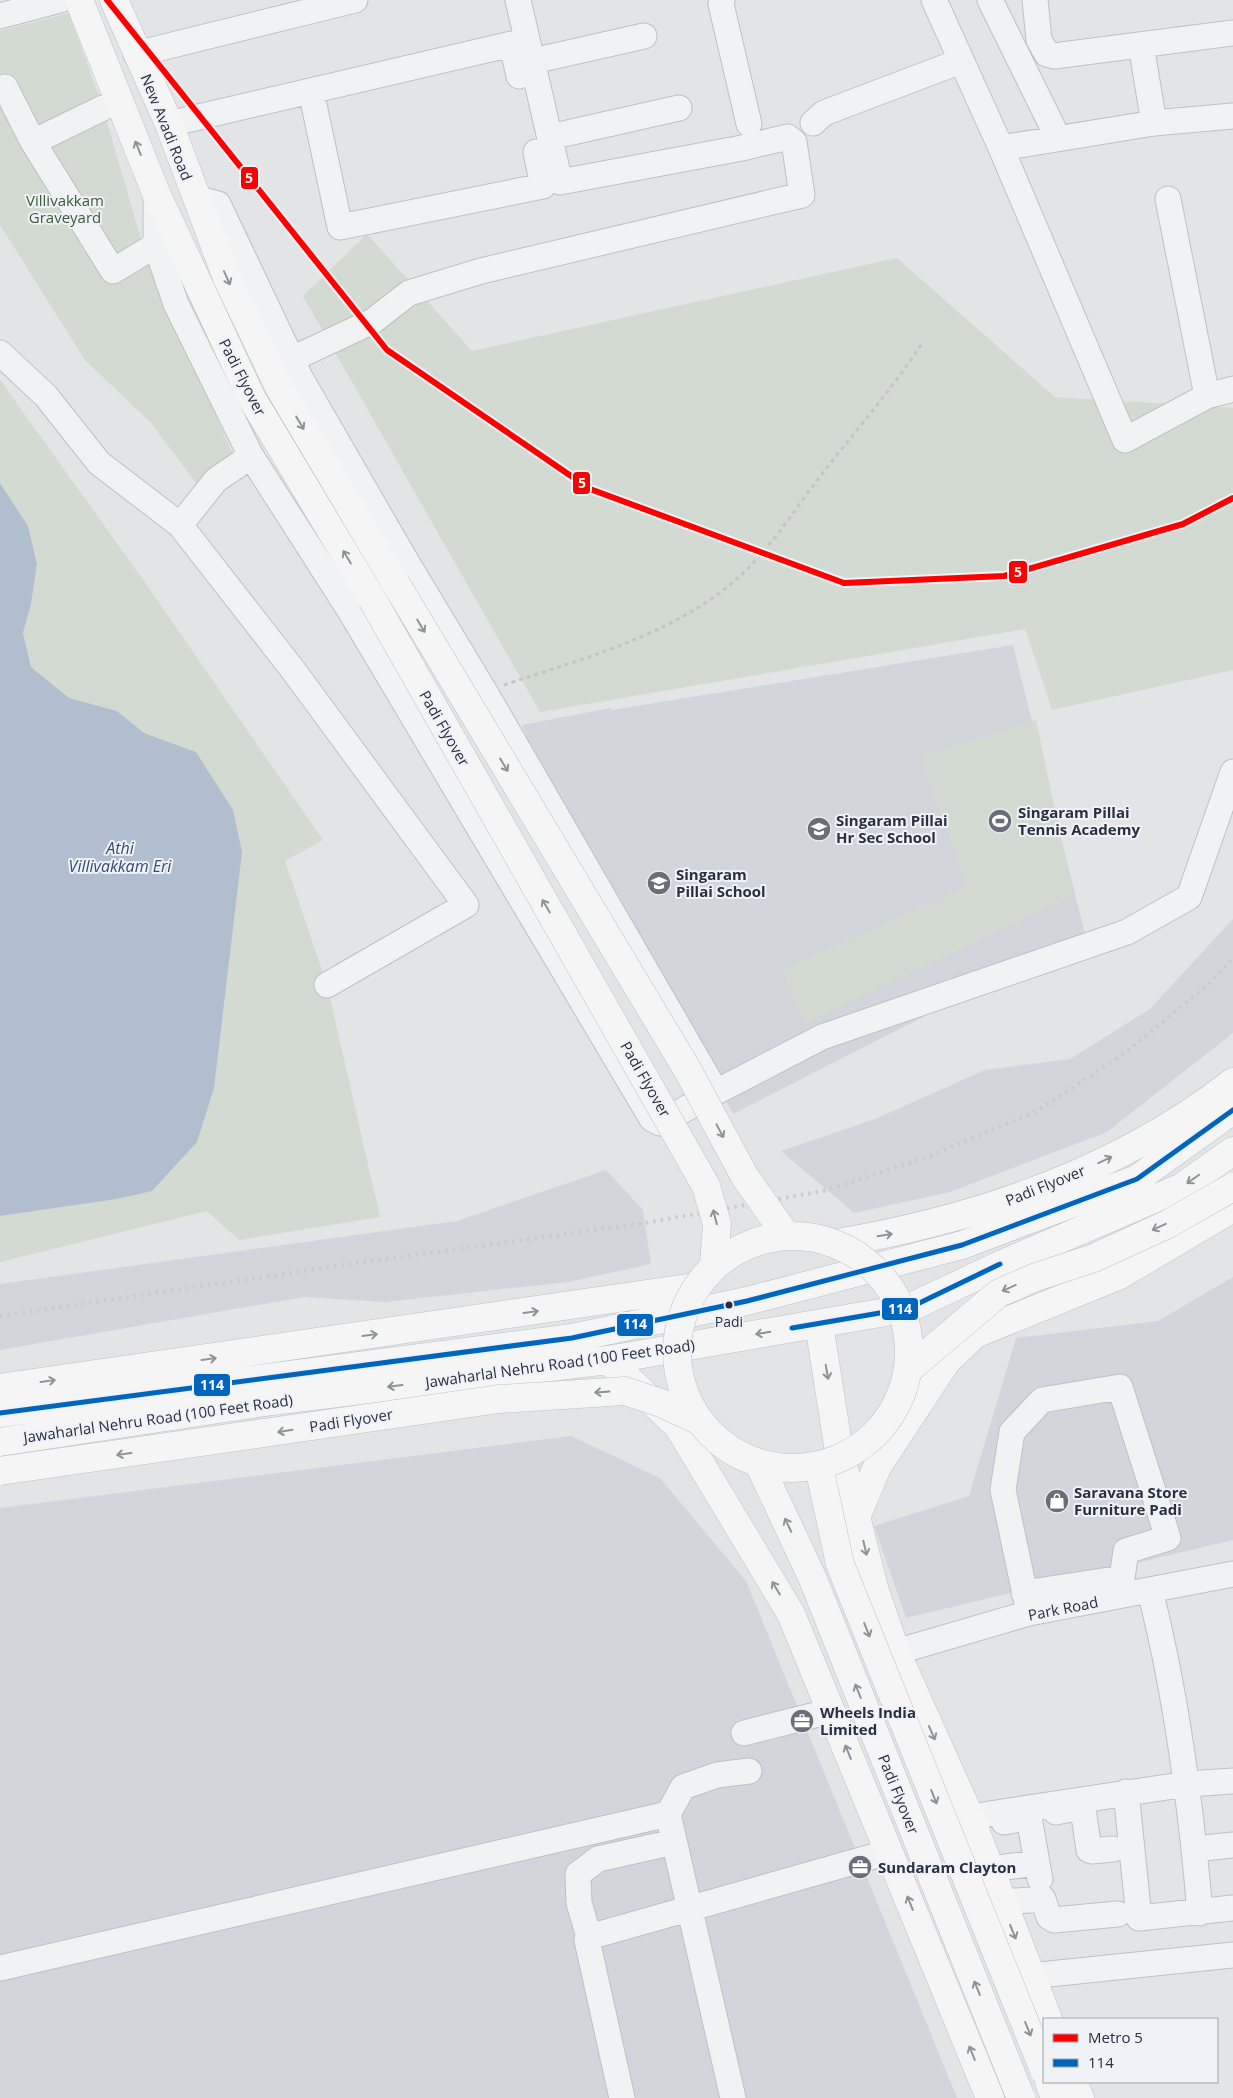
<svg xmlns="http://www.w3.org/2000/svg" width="1233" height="2098" font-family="'Open Sans',sans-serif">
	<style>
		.built { fill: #d2d5db }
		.green { fill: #d2dad2 }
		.water { fill: #b1bed0 }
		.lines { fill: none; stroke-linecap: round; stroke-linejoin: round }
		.minor-casing { stroke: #bfc0c3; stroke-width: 27 }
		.major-casing { stroke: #bec0c4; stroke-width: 29 }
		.path { stroke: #c3c5ca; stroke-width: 3; stroke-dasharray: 4 4; stroke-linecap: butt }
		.minor { stroke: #f1f2f3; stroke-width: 25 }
		.major { stroke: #f5f5f6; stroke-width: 28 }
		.rail { stroke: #cacbce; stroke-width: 4; stroke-dasharray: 2.5 5; stroke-linecap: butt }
		.major-bridge-casing { stroke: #bec0c4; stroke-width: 29; stroke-linecap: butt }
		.major-bridge { stroke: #f5f5f6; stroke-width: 28 }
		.bus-1-casing { stroke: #eff2f6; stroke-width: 9 }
		.bus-1 { stroke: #0065bd; stroke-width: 5 }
		.metro-1-casing { stroke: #eff2f6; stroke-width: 10 }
		.metro-1 { stroke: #f00; stroke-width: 6 }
		.oneway { stroke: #8f929a }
		.bus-dot { fill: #292f3f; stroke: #eff2f6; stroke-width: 2 }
		.labels { text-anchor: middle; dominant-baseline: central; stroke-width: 4; stroke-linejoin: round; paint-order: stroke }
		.bus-label { font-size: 14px; fill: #292f3f; stroke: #eff2f6 }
		.street-label { font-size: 15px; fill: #292f3f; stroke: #eff2f6 }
		.park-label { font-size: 15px; fill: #3b5a37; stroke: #eff2f6 }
		.poi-label { font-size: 15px; font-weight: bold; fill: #292f3f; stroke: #eff2f6; text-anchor: start }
		.water-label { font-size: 16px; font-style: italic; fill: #354b71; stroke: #eff2f6 }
		.line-badge { stroke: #eff2f6; stroke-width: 2 }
		.badge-label { font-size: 14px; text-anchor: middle; font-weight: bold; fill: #fff }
	</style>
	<rect width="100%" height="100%" fill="#e2e4e6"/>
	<path class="built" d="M1013,645L1085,934L733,1114L565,804L527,739L522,725L610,708L612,710Z
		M1233,919V1033L1107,1132L950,1192L854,1213L781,1151L875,1119L985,1070L1070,1059L1150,1009Z
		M606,1170L643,1210L651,1264L568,1282L386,1302L304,1297L0,1350V1284L457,1221Z
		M1233,1277V1540L906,1618L874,1526L969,1496L1016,1338L1158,1321Z
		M571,1436L660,1478L746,1581L957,2098H0V1508Z"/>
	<path class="green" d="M69,13L103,108L140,236L232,453L196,483L152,424L85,360L0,225V31Z
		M367,234L472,351L897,258L1055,397L1233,408V670L1052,710L1025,629L540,712L303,296Z
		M0,380L146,584L323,840L285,861L327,985L380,1217L239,1240L207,1211L0,1262V1216L117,1199L151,1191L196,752L144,733L117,711L69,698L31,667L23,633L31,604L37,564L28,526L0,483Z
		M1036,720L1073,896L805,1023L781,970L967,886L920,756Z"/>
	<path class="water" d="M0,483L28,526L37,564L31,604L23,633L31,667L69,698L117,711L144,733L196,752L233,810L242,852L214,1088L197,1142L152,1191L117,1199L0,1216Z"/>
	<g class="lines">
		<g class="minor-casing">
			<path id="minor" d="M722,0L721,4L749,124
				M934,0L1001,148L1125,440L1207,396L1168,199
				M990,0L1058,138
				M1035,0L1039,40L1047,54L1054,56L1233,33
				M0,16L60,0
				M1141,45L1154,123
				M136,54L355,0
				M533,61L644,36
				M5,87L33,142L103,108
				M311,91L340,227L543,186L536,152
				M813,123L824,113L961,61
				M169,124L512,44L519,76
				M550,137L679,108
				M33,142L113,271L156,245
				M1001,148L1154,123L1233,116
				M156,193V245L176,304L251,456L352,614L652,1119L660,1123L716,1092L485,692L406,561L301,379L218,204L196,198
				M0,353L46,396L99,463L180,525L216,480L251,456
				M290,360L373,321L409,293L481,271L802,195L794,142L788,137L742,148L560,182L518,0
				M1207,396L1233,389
				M180,525L293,670L466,905L327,985
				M716,1092L822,1037L1127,932L1189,897L1233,772
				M1150,1591C1177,1696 1191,1805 1200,1913
				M1024,1593L1122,1578L1126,1551L1168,1538L1120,1387L1042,1400L1012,1432L1003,1490L1029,1613
				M896,1652L1029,1613L1233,1574
				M744,1733L831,1711
				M1126,1792L1139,1918L1233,1908
				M1056,1812L1077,1808L1083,1809L1089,1850L1092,1851L1113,1849
				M668,1814L683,1787L717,1775L749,1771
				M970,1817L1187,1784L1233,1781
				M1004,1822L1029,1817L1037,1863
				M1194,1849L1233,1845
				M989,1869L1037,1863L1040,1879
				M1001,1902L1043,1899L1049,1917L1054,1920L1118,1914
				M589,1937L579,1903L578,1874L598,1859L674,1842
				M0,1968L668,1814L733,2098
				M1030,1976L1233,1955
				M622,2098L587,1940L589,1937L889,1852"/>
		</g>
		<g class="major-casing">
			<path id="major" d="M79,0L156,193L251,397L372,599
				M114,0L169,124L227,278L279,387L396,584
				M837,1243C978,1219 1119,1171 1233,1082
				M819,1324L838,1445L874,1588L896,1652L970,1817L1048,2019
				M608,1360L678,1426L791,1614L990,2098
				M0,1388L695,1287
				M0,1413L572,1338L747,1301L962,1245L1137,1179L1233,1110
				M0,1442L272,1401L608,1360L909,1308L1002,1264L1182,1187L1233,1151
				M857,1515L877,1467L946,1362L975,1334L1120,1275L1233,1208
				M1049,2082L1055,2098
				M1073,2082L1080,2098"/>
		</g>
		<path class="path" d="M504,685C578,660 659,639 722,591C763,561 791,514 822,474C856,430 893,388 923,342"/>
		<use href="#minor" class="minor"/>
		<use href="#major" class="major"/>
		<path class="rail" d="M0,1316L371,1261L645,1223L823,1191L928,1157L1037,1111L1125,1053L1210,983L1233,958"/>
		<g class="major-bridge-casing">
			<path id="major-bridge" d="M396,584L687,1069L745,1177L786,1235
				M372,599L706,1186L717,1224L714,1265
				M677 1352a116 116 0 1 1 232 0a116 116 0 1 1-232 0Z
				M909,1369L999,1293L1036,1277L1094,1258L1168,1224L1233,1187
				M759,1464L812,1577L1021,2098
				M819,1467L840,1564L1044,2070
				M0,1471L499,1399L625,1391L661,1403L698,1420"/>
		</g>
		<use href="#major-bridge" class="major-bridge"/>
		<g class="bus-1-casing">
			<path id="bus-1" d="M792,1328L909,1308L1000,1264
				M0,1413L572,1338L747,1301L962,1245L1137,1179L1233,1110"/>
		</g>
		<use href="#bus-1" class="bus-1"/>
		<g class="metro-1-casing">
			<path id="metro-1" d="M107,0L387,350L590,489L844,583L1004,576L1183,524L1233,498"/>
		</g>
		<use href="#metro-1" class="metro-1"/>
	</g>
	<defs><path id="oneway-shaft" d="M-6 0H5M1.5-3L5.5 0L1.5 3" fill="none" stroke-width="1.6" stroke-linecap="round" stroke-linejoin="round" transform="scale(1.25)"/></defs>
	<g class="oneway">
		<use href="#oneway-shaft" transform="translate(138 148) rotate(-112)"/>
		<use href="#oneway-shaft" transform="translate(227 278) rotate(66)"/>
		<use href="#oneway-shaft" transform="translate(300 423) rotate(59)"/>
		<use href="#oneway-shaft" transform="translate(347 557) rotate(-121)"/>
		<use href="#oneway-shaft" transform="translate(421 626) rotate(59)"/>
		<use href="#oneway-shaft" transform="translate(504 765) rotate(59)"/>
		<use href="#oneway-shaft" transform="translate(546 906) rotate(-120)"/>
		<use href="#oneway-shaft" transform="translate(720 1131) rotate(62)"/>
		<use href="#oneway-shaft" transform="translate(1105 1160) rotate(-25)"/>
		<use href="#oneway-shaft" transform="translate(1193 1179) rotate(145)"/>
		<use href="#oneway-shaft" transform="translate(715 1217) rotate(-104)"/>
		<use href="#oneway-shaft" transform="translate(1159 1227) rotate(155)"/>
		<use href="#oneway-shaft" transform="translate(885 1235) rotate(-10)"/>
		<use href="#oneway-shaft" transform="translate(1009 1288) rotate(156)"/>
		<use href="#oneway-shaft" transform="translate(531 1312) rotate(-8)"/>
		<use href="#oneway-shaft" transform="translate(763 1333) rotate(170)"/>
		<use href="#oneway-shaft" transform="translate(370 1335) rotate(-8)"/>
		<use href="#oneway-shaft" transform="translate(209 1359) rotate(-8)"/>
		<use href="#oneway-shaft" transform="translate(827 1372) rotate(80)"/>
		<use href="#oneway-shaft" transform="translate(48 1381) rotate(-8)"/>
		<use href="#oneway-shaft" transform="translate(395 1386) rotate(173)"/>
		<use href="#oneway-shaft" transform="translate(602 1392) rotate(176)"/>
		<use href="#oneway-shaft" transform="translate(285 1431) rotate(171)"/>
		<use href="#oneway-shaft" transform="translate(124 1454) rotate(172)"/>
		<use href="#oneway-shaft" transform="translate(788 1525) rotate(-115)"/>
		<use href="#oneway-shaft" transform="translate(865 1548) rotate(77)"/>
		<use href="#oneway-shaft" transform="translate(776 1588) rotate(-121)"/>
		<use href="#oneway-shaft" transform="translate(867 1630) rotate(68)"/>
		<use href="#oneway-shaft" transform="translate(858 1691) rotate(-112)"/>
		<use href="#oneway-shaft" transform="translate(932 1733) rotate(66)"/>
		<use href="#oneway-shaft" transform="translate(848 1752) rotate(-112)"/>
		<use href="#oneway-shaft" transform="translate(934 1797) rotate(68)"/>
		<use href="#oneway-shaft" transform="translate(910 1903) rotate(-112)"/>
		<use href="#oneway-shaft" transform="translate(1013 1932) rotate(68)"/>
		<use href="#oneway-shaft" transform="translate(977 1988) rotate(-112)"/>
		<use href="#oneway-shaft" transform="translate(1028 2029) rotate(68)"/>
		<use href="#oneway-shaft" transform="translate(972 2053) rotate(-112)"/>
	</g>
	<defs>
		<g id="stadium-disc" transform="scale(1.25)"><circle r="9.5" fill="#6a6e79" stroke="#eff2f6"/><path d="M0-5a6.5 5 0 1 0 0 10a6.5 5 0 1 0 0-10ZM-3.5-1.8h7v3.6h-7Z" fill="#fff"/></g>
		<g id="school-disc" transform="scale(1.25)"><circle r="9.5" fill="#6a6e79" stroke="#eff2f6"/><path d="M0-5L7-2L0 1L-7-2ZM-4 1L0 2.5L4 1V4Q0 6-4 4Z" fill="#fff"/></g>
		<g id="shop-disc" transform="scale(1.25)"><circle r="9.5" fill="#6a6e79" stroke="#eff2f6"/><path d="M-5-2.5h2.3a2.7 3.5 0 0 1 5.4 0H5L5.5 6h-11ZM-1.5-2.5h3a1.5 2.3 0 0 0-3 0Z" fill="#fff"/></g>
		<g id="office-disc" transform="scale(1.25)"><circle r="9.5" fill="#6a6e79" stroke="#eff2f6"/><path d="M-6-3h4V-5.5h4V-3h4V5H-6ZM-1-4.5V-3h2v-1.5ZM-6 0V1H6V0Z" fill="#fff"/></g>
	</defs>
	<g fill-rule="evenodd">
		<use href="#stadium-disc" x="1000" y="821"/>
		<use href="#school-disc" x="819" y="829"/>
		<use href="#school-disc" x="659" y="883"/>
		<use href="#shop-disc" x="1057" y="1501"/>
		<use href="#office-disc" x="802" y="1721"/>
		<use href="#office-disc" x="860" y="1867"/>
	</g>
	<circle class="bus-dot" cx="729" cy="1305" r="4.5"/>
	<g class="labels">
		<g class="bus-label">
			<text x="729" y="1321">Padi</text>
		</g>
		<g class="street-label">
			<text transform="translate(167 127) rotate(68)">New Avadi Road</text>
			<text transform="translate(243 377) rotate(63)">Padi Flyover</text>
			<text transform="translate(445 728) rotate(60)">Padi Flyover</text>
			<text transform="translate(646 1079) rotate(60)">Padi Flyover</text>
			<text transform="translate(1045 1185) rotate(-22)">Padi Flyover</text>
			<text transform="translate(560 1363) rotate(-8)">Jawaharlal Nehru Road (100 Feet Road)</text>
			<text transform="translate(158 1418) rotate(-8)">Jawaharlal Nehru Road (100 Feet Road)</text>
			<text transform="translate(351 1420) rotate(-9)">Padi Flyover</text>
			<text transform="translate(1063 1608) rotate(-11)">Park Road</text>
			<text transform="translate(899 1794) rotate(68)">Padi Flyover</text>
		</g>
		<g class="park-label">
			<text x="65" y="200">Villivakkam<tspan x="65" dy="17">Graveyard</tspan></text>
		</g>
		<g class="poi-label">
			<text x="1018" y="812">Singaram Pillai<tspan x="1018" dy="17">Tennis Academy</tspan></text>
			<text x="836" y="820">Singaram Pillai<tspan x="836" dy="17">Hr Sec School</tspan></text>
			<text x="676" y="874">Singaram<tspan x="676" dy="17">Pillai School</tspan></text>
			<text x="1074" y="1492">Saravana Store<tspan x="1074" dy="17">Furniture Padi</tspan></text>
			<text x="820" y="1712">Wheels India<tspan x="820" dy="17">Limited</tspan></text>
			<text x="878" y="1867">Sundaram Clayton</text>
		</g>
		<g class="water-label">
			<text x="120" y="848">Athi<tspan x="120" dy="18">Villivakkam Eri</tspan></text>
		</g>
	</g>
	<g class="line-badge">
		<rect x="240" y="166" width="19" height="24" rx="5" fill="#f00"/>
		<rect x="572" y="471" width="19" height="24" rx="5" fill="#f00"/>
		<rect x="1008" y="560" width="20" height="24" rx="5" fill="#f00"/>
		<rect x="881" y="1297" width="38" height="24" rx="5" fill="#0065bd"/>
		<rect x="616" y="1313" width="38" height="24" rx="5" fill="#0065bd"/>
		<rect x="193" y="1373" width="38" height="24" rx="5" fill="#0065bd"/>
	</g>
	<g class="badge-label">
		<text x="249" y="183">5</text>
		<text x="582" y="488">5</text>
		<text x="1018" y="577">5</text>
		<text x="900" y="1314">114</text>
		<text x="635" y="1329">114</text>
		<text x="212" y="1390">114</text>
	</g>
	<rect x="1043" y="2018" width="175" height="65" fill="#eff2f6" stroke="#a0a4ad"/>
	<rect x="1053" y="2034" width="25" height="8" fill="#ff0000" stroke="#a0a4ad"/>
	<text x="1088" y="2043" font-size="15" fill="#292f3f">Metro 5</text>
	<rect x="1053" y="2059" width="25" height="8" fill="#0065bd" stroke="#a0a4ad"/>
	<text x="1088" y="2068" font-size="15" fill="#292f3f">114</text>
</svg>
